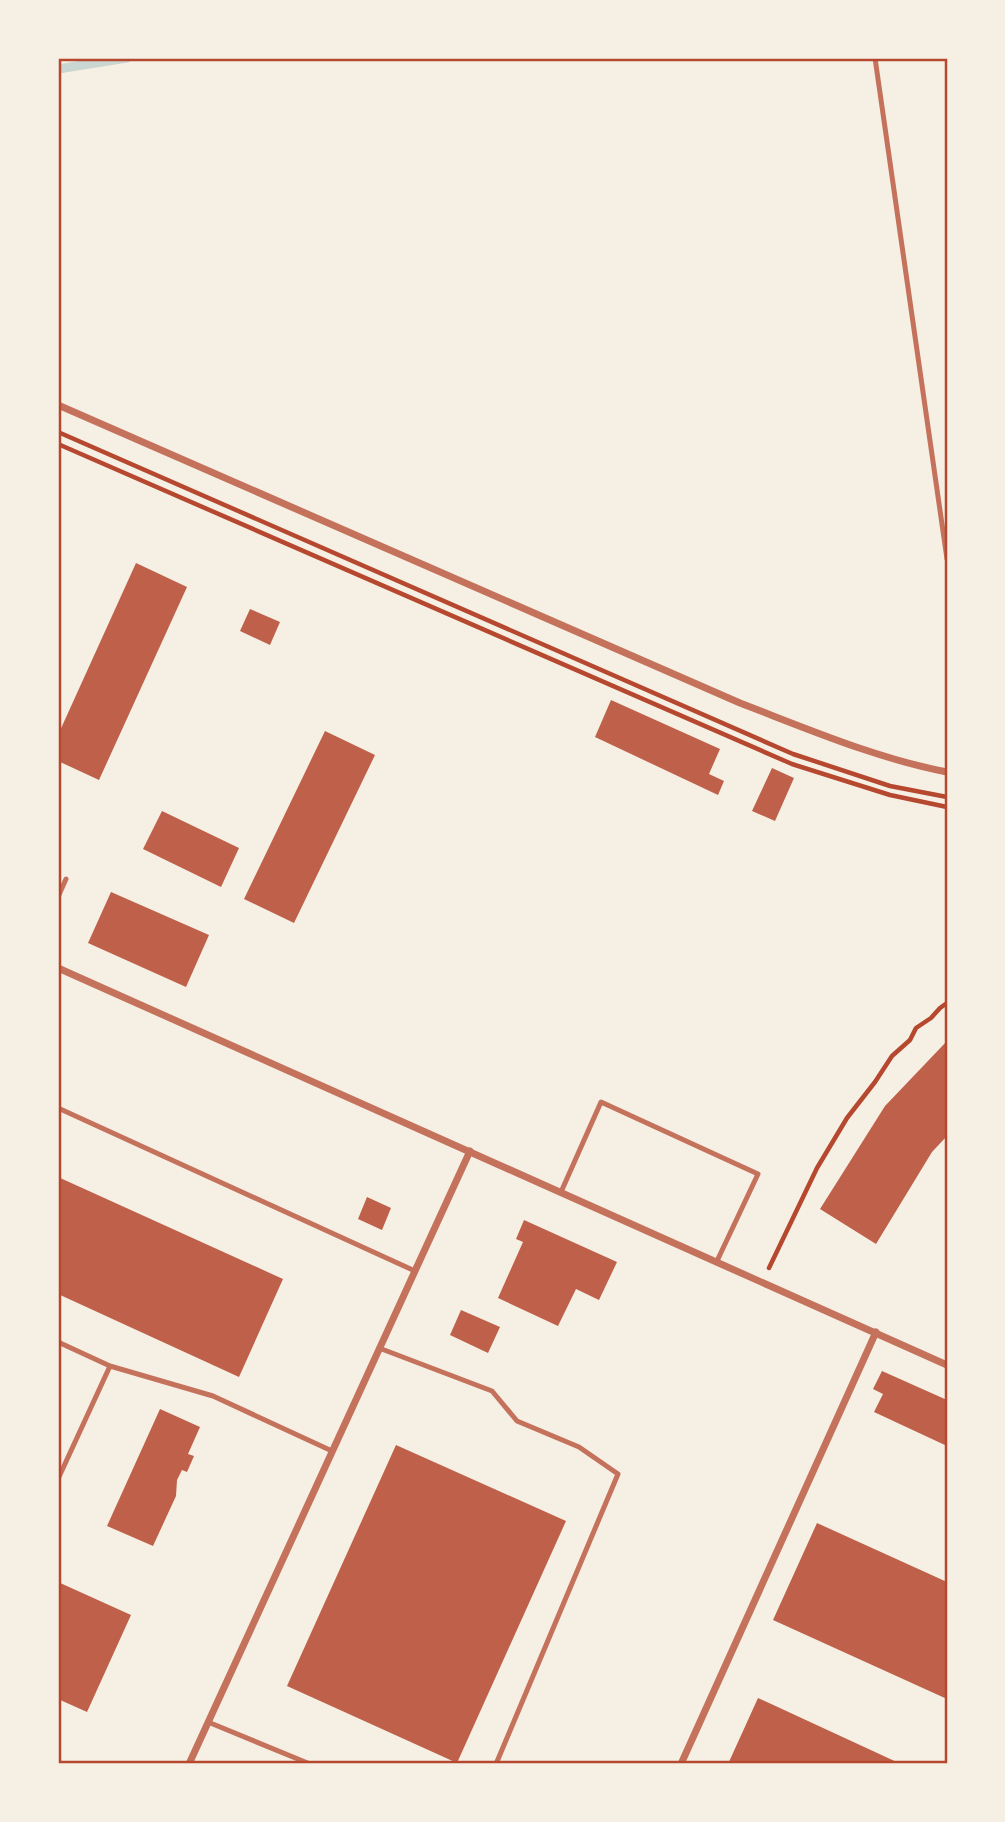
<svg xmlns="http://www.w3.org/2000/svg" width="1005" height="1822" font-family="'Nunito Sans',sans-serif">
	<style>
		.lines { fill: none; stroke-linecap: round; stroke-linejoin: round }
		.stream { stroke: #c9d6d2; stroke-width: 9 }
		.building { fill: #bf614a }
		.path { stroke: #b5482f; stroke-width: 4.5 }
		.service { stroke: #c5725c; stroke-width: 5 }
		.minor { stroke: #c5725c; stroke-width: 7 }
		.neatline { fill: none; stroke: #b5482f; stroke-width: 2.5 }
	</style>
	<rect width="100%" height="100%" fill="#f6efe4"/>
	<g class="lines">
		<path class="stream" d="M58,69L127,58"/>
	</g>
	<path class="building" d="M136,563L187,587L99,780L58,761V735Z
		M250,609L280,622L270,645L240,631Z
		M611,700L720,749L709,774L724,781L718,795L595,737Z
		M325,731L375,755L294,923L244,899Z
		M772,768L794,778L775,821L752,811Z
		M162,811L239,848L221,887L143,849Z
		M111,892L209,935L186,987L88,943Z
		M947,1041V1136L932,1152L876,1244L820,1209L885,1106Z
		M58,1177L283,1279L239,1377L58,1294Z
		M367,1197L391,1208L382,1230L358,1219Z
		M524,1220L617,1262L599,1300L576,1289L558,1326L498,1298L523,1242L516,1239Z
		M461,1310L500,1327L488,1353L450,1335Z
		M882,1371L947,1400V1446L874,1412L883,1394L873,1389Z
		M160,1409L200,1427L188,1454L194,1456L187,1472L182,1470L177,1480L176,1496L153,1546L107,1526Z
		M396,1445L566,1521L457,1763L287,1686Z
		M817,1523L947,1582V1699L773,1620Z
		M58,1582L131,1615L87,1712L58,1699Z
		M758,1698L901,1764H728Z"/>
	<g class="lines">
		<path class="path" d="M58,432L793,754L890,786L947,797
			M58,444L792,764L890,795L947,807
			M769,1268L817,1168L847,1118L875,1082L892,1056L910,1040L916,1028L931,1018L940,1008L947,1003"/>
		<path class="service" d="M875,58L947,559
			M58,897L66,879
			M58,1108L415,1271
			M561,1192L601,1102L758,1174L717,1261
			M58,1342L110,1366
			M379,1348L492,1391L517,1421L579,1447L618,1474L496,1764
			M58,1479L110,1366L213,1396L332,1451
			M208,1722L310,1764"/>
		<path class="minor" d="M58,405L740,703C808,729 875,758 947,772
			M58,968L947,1365
			M189,1764L470,1151
			M681,1764L876,1332"/>
	</g>
	<rect width="1005" height="1822" fill="none" stroke="#f6efe4" stroke-width="119"/>
	<rect x="60" y="60" width="886" height="1702" class="neatline"/>
</svg>
